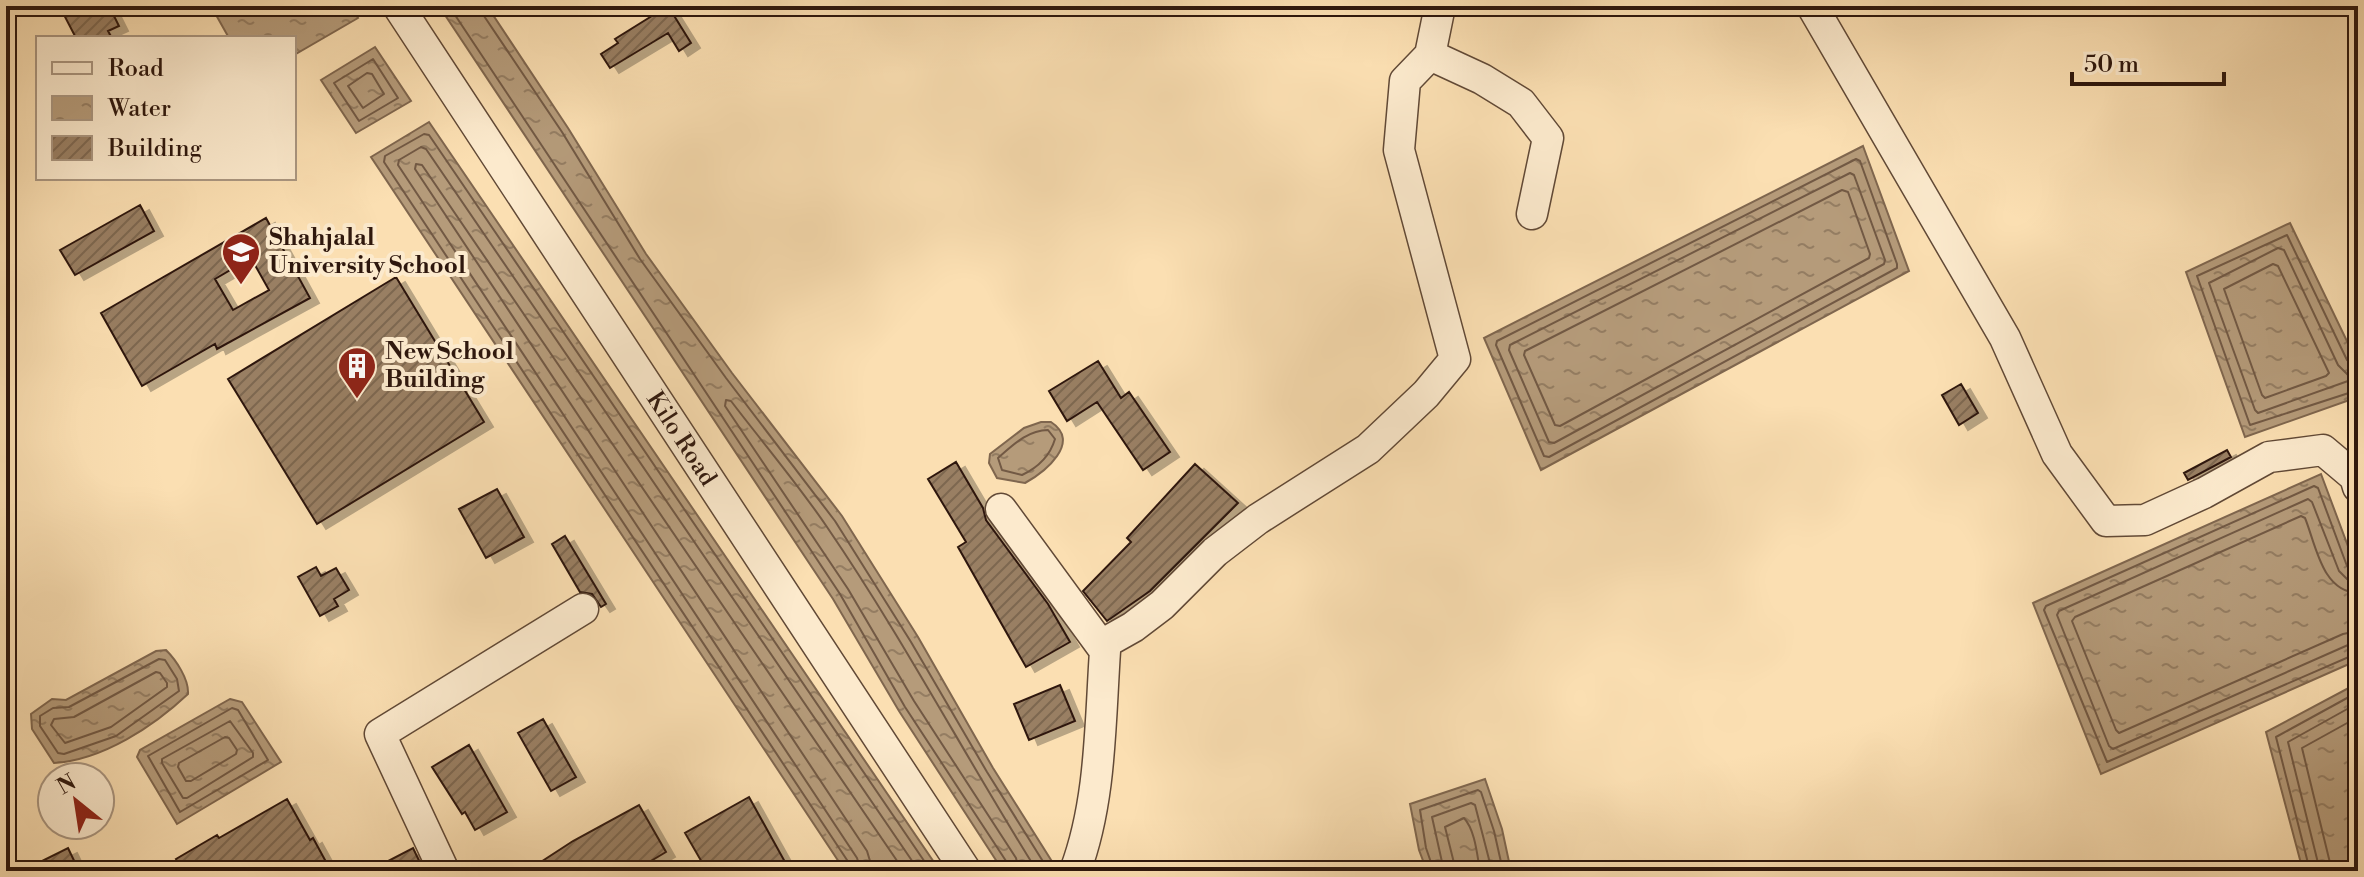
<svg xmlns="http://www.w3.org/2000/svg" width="2364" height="877" font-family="'Libre Bodoni',serif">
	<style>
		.water { fill: url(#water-ripples); stroke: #7f664e; stroke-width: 2 }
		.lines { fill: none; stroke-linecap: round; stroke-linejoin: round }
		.shore { stroke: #725944; stroke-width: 2 }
		.building { fill: url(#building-hatch); stroke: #2e170d; stroke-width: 2; fill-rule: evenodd; filter: url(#shadow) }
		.minor-casing { stroke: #614936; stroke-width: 33 }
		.minor { stroke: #fceacd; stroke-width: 30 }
		.labels { text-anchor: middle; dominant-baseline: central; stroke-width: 8; stroke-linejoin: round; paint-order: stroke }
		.poi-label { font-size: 24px; font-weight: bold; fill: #2e170d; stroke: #fceacd; text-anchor: start }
		.street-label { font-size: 24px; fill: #2e170d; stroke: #fceacd }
	</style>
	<defs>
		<pattern id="water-ripples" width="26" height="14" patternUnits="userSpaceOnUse" patternTransform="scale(2)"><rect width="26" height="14" fill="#b59b7a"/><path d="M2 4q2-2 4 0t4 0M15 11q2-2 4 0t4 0" fill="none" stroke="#947d62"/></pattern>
		<pattern id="building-hatch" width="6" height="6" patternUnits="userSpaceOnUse" patternTransform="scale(2)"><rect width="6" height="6" fill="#997f63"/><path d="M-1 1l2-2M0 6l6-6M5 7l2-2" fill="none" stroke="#7d6750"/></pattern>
		<filter id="shadow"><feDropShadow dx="9" dy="5" stdDeviation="0" flood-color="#0004"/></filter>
	</defs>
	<rect width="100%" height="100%" fill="#fbdfb2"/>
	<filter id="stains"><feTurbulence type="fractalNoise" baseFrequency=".0025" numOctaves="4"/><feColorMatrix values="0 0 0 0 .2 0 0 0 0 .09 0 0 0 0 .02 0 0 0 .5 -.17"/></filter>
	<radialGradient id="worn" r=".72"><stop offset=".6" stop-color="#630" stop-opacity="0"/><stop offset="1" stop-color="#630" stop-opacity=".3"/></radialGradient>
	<path class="water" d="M211,6H351L358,18L294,55V38H229Z
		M439,6H487L568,128L646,254L732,373L842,516L918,637L993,768L1058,871H1003L899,711L833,599Z
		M375,47L411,101L356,133L321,80Z
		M429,122L940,871H845L371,157Z
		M1863,146L1909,271L1541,470L1484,338Z
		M2290,223L2358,364V397L2245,437L2186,272Z
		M1041,422H1051C1082,442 1045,472 1025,483L997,478L989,463L990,454L1024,428Z
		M2321,474L2358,573V660L2101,774L2033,603Z
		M166,650C176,660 189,679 188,694C154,726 103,760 54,763L32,729L31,714L52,699L66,700L156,651Z
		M2358,683V871H2303L2266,732Z
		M230,699L242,702L281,762L177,824L137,757L140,750Z
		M1485,779L1502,829L1511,871H1427L1419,850L1410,804Z"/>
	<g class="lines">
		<path class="shore" d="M449,6L840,594L905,707L1008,864L1009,871
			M481,6L482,13L562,132L640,259L726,378L835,521L911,642L987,772L1049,871
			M373,59L398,98L359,121L334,83Z
			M367,73L372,74L384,94L363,108L348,86Z
			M1856,159L1860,161L1897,264V268L1549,457L1544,456L1496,345L1497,341Z
			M1850,173L1854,175L1885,260L1884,264L1554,443L1549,442L1509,350L1510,345Z
			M1842,190L1848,192L1870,254L1869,258L1560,426L1555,425L1524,355L1525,351Z
			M2278,248L2284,250L2338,365L2351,378L2348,381L2258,413L2255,410L2209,283Z
			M2273,264L2278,266L2329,373L2326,376L2265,398L2262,395L2224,289Z
			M2358,365L2347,360L2287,235L2197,276L2250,425L2358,390
			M1048,430L1055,439C1050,456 1039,467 1022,475L1002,470L998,458C1013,445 1028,430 1048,430Z
			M2358,571L2347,566L2318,488L2314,486L2046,606L2044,610L2107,762L2358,653
			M2358,581L2347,579L2339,571L2312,502L2308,499L2059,611L2057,615L2109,746L2113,749L2348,645L2358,643
			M2358,593C2322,592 2316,545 2305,518L2301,516L2075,617L2072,621L2116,730L2119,733L2343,634L2358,631
			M159,659L165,660L177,679L179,691L116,736L64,754L58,753L40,726V716L53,708L69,707Z
			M156,672L160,673L167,683V687L111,727L65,743L51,725L54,719L74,717Z
			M232,708L238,710L268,760L180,812L148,756Z
			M230,721L253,753V757L187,798H183L162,763V759Z
			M225,737L229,738L237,750L236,754L191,781H186L178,767L179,763Z
			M851,871L849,863L384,162L385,156L424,134L429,135L931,871
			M861,871L857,858L398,165L399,160L421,147L426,149L919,871
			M873,871L867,851L415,169L416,164L422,165L904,871
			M1019,871L1016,858L914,701L848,589L725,406L726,400L731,401C763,443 798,484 827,527C903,638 966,758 1037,871
			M1434,871L1426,848L1420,810L1478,790L1481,792L1494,831L1503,871
			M1444,871L1432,817L1471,803L1475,805L1492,871
			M1456,871L1445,827L1464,818C1475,830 1477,854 1480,871
			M2310,871L2276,737L2358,692
			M2320,871L2288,742L2358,703
			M2332,871L2302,748L2358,717"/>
	</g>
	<path class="building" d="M76,6H109L119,26L108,31L112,38H76L63,13Z
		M650,6H668L691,43L679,51L668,33L610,68L601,54L618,43L615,39L655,14Z
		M140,205L154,231L75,275L60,250Z
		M266,218L310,298L217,349L215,344L142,386L101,313ZM251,258L269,290L233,310L215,279Z
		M396,277L484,422L317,524L228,379Z
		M1098,361L1121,398L1129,392L1170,452L1143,470L1097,402L1067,421L1049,391Z
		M1961,384L1978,413L1959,425L1942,395Z
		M2227,450L2231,457L2188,480L2184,473Z
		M956,462L983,508L986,520L1048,604L1070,642L1026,667L958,547L966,542L928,479Z
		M1195,464L1238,503L1150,591L1107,621L1083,591L1131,542L1127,538Z
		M497,489L524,537L486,558L459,509Z
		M565,536L606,604L601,607L592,594L580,592L552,544Z
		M316,567L321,576L336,568L349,590L334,599L338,606L320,616L298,577Z
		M1060,685L1075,721L1029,740L1014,704Z
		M543,719L576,777L551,791L518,733Z
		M469,745L507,812L475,830L465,812L462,814L432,767Z
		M749,797L790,871H707L685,833Z
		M287,799L310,840L313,838L331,871H184L176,859L217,835L219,838Z
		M639,805L666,852L634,871H527L573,841Z
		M68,848L79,871H22Z
		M413,848L424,871H369Z"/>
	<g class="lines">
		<g class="minor-casing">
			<path id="minor" d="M398,6L966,871
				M1440,6L1430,55L1482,79L1521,103L1548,138L1532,214
				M1812,6L2005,338L2057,454L2106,521L2145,520L2204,493L2269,457L2323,450L2355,477L2358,487
				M1001,509L1105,651C1100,725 1101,802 1075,871
				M1101,645L1133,627L1162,605L1215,552L1258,519L1368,449L1426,394L1455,359L1399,150L1405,81L1430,55
				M444,871L380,734L583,609"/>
		</g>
		<use href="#minor" class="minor"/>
	</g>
	<defs>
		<g id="school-pin" transform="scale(2)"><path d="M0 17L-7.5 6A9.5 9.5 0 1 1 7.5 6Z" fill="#8f2418" stroke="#fceacd"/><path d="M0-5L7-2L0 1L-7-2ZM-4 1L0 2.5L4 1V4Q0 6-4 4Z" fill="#fff"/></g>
		<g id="building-pin" transform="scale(2)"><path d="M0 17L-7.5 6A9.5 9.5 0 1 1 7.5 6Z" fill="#8f2418" stroke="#fceacd"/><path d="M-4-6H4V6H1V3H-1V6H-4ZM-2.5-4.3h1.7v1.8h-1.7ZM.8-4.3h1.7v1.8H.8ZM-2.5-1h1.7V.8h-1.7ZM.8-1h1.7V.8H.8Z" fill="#fff"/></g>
	</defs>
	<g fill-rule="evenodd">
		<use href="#school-pin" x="241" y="252"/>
		<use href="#building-pin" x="357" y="366"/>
	</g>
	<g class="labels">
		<g class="poi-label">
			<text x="269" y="238">Shahjalal<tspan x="269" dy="28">University School</tspan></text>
			<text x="385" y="352">New School<tspan x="385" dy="28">Building</tspan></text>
		</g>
		<g class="street-label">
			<text transform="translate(681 439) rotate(57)">Kilo Road</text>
		</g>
	</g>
	<rect width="2364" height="877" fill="none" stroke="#fbdfb2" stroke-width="32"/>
	<rect x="8" y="8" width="2348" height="861" fill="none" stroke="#2e170d" stroke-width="4"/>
	<rect x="16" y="16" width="2332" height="845" fill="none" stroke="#2e170d" stroke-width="2"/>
	<rect x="36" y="36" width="260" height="144" fill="#fceacd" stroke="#aa9680" stroke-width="2"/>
	<rect x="52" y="62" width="40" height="12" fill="#fceacd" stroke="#aa9680" stroke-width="2"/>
	<text x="108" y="76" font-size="24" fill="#2e170d">Road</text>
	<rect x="52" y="96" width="40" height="24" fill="url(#water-ripples)" stroke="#aa9680" stroke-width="2"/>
	<text x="108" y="116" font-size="24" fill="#2e170d">Water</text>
	<rect x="52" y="136" width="40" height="24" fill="url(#building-hatch)" stroke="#aa9680" stroke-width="2"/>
	<text x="108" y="156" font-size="24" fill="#2e170d">Building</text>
	<g transform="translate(76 801) rotate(330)"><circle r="38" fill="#fceacd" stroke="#aa9680" stroke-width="2"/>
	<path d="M0-6L14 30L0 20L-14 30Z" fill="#8f2418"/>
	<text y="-12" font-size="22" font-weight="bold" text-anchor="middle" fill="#2e170d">N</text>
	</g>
	<path d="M2072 72v12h152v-12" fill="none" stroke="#2e170d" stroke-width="4"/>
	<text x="2084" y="72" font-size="24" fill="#2e170d" stroke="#fceacd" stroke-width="6" paint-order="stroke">50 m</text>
	<rect width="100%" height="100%" filter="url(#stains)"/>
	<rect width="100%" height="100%" fill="url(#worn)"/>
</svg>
